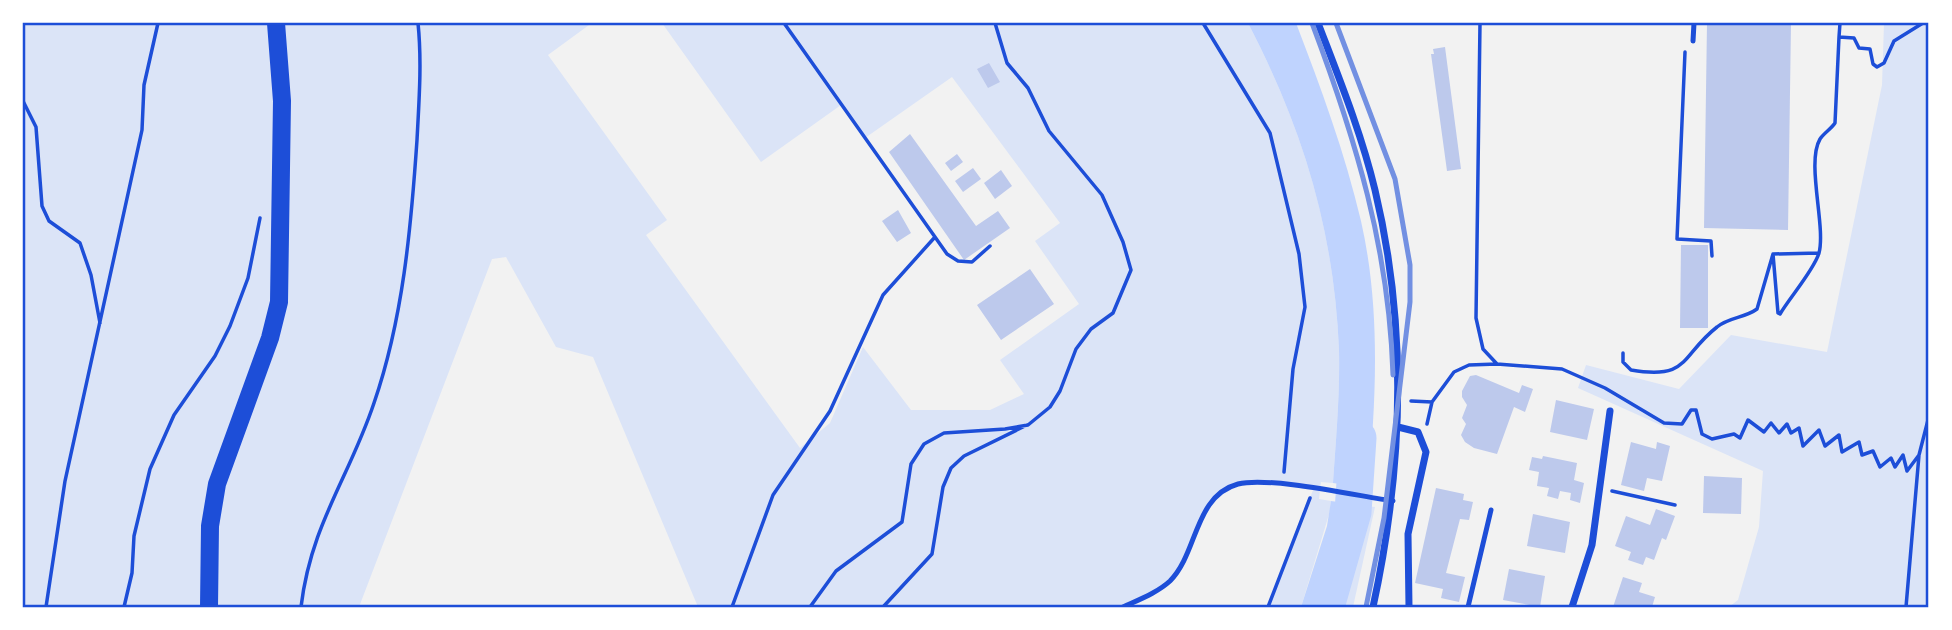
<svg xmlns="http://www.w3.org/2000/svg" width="1952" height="630" font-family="Lora,serif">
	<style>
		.green { fill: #dbe4f7 }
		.water { fill: #bfd3fe }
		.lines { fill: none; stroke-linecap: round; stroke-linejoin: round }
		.river { stroke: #bfd3fe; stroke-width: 37 }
		.building { fill: #bdc9ec }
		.path { stroke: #1d4ed8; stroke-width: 3.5 }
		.service { stroke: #1d4ed8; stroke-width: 5 }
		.minor { stroke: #1d4ed8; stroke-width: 7 }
		.primary { stroke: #1d4ed8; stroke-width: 18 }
		.rail { stroke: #7290e2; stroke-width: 5 }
		.neatline { fill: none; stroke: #1d4ed8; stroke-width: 2.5 }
	</style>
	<rect width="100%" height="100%" fill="#f2f2f2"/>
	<path class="green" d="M23,23H587L589,25L548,55L667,220L646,235L800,448L830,423L863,347L911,410H990L1024,394L1000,360L1079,304L1035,241L1060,223L952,77L865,138L841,105L761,162L662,23H1248C1303,129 1334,229 1339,350C1340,394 1336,439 1333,483L1321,482L1319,499L1331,501L1330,511L1301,607H1268L1313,490L1268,483L1237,484L1212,500L1178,571L1169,582L1123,607H698L593,357L556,347L506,257L492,259L359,607H23Z
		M1884,23H1929V607H1729L1738,600L1759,527L1763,471L1578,388L1586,365L1679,389L1731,335L1827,352L1882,85Z
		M1367,506L1375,507L1353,607H1344Z"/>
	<path class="water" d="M1248,23H1296C1321,88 1345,153 1361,221C1381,309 1376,400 1368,488L1333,483C1336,439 1340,394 1339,350C1334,230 1303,129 1248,23Z
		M1331,501L1367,506L1343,607H1301L1327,526Z"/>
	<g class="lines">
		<path class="river" d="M1326,607L1353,512L1358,438"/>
	</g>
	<path class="building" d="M1707,23H1791L1788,230L1704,228Z
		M1445,47L1461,169L1447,171L1431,54H1434L1433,49Z
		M989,63L1000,82L988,88L977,69Z
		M910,134L976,226L998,211L1010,228L964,260L889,152Z
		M957,154L963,162L951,171L945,163Z
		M973,168L981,179L963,192L955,181Z
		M1001,170L1012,186L995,199L984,183Z
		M898,210L911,233L897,242L882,221Z
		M1681,245H1708V328H1680Z
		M1030,269L1054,304L1001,340L977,305Z
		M1476,375L1519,393L1522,385L1533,389L1525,412L1514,407L1497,454L1474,448L1465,442L1461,435L1466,424L1462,418L1467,405L1462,397V391L1470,376Z
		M1556,400L1594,409L1587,440L1550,432Z
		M1631,442L1656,449L1657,442L1670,446L1662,481L1647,478L1644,491L1621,485Z
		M1543,456L1577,463L1574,480L1584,483L1580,503L1570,500L1571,493L1560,491L1558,499L1547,496L1549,488L1537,486L1539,472L1529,470L1532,457L1542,459Z
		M1704,476L1742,478L1741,514L1703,513Z
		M1436,488L1464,494L1463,500L1473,502L1469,520L1460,519L1446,573L1465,577L1459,602L1441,598L1443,589L1415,583Z
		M1656,509L1675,516L1666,540L1662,538L1654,560L1646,557L1643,565L1628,560L1631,552L1615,546L1626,516L1650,525Z
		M1533,514L1570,522L1565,553L1527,546Z
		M1509,569L1545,576L1540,607L1503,600Z
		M1623,577L1642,583L1639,592L1655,597L1652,607H1613Z"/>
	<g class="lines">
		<path class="path" d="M784,23L947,254L958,261L972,262L990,246
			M1203,23L1270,133L1299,254L1305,307L1293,369L1284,472
			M1480,23L1476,318L1483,349L1497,364
			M1840,23L1839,37L1854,38L1859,48L1870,49L1873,64L1877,67L1884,63L1894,41L1923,23
			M1685,52L1677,239L1711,241L1712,256
			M23,101L36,127L42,206L49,221L80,243L91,275L100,323
			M1773,254L1819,253
			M1623,353V362L1631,370C1690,380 1680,356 1717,327C1729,317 1745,318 1757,309L1773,254L1778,313L1780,314C1790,297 1814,270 1819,253C1826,226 1806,163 1820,139C1824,133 1831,129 1835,123L1839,37
			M1411,401L1432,402
			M1427,424L1432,402L1454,372L1469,365L1497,364L1562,369L1605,388L1664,423L1682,424L1691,410H1696L1702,434L1712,439L1734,434L1740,438L1748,420L1764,432L1771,423L1779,433L1787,424L1791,433L1799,428L1803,446L1819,430L1825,446L1839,435L1842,452L1859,442L1862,455L1873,451L1880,467L1891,458L1895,467L1903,455L1907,471L1919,455
			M1612,491L1675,505
			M46,607L65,481L142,130L144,85L158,23
			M124,607L132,573L134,536L150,469L174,415L215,356L230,326L248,278L260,218
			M301,607C311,524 349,478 374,403C403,319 411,228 417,140C419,101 422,62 418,23
			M732,607L773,495L830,411L883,295L935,237
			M810,607L836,571L902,522L911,464L924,444L944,433L1005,429L1028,425L1050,407L1060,391L1076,349L1091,329L1113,313L1131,270L1123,242L1102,195L1049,131L1028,88L1007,63L995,23
			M883,607L932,554L943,487L951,468L964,456L1027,425
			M1268,607L1310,498
			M1906,607L1919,455L1929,416"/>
		<path class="service" d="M1693,41L1694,23
			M1123,607C1138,600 1157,593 1170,581C1198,553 1194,496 1238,484C1269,476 1358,496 1393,501
			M1468,607L1491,510"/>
		<path class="minor" d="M1318,23C1339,78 1361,132 1375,190C1408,328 1403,469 1373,607
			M1398,427L1418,432L1426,452L1408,534L1409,607
			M1572,607L1592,545L1610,411"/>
		<path class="primary" d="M209,607L210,526L217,484L270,338L279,302L282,101L276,23"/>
		<path class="rail" d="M1312,23C1356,140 1389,248 1393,375
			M1336,23L1395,179L1410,265V302L1384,518L1366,607"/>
	</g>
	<rect width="1952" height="630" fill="none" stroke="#ffffff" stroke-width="49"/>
	<rect x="24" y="24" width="1903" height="582" class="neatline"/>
</svg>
